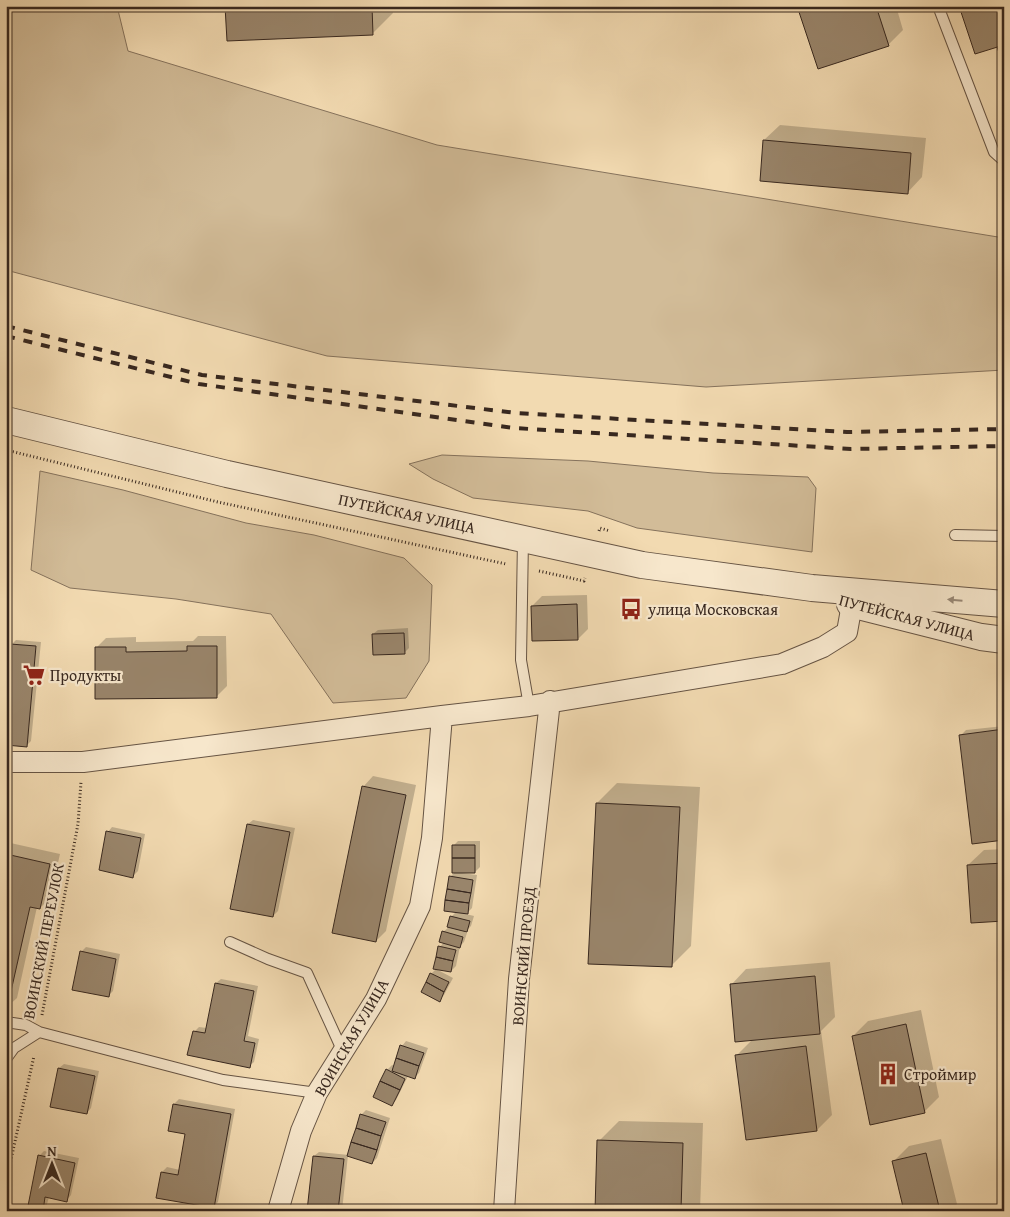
<svg xmlns="http://www.w3.org/2000/svg" width="1010" height="1217" font-family="'Gentium Book Plus',serif">
	<style>
		.green { fill: #d2bc98; stroke: #85725c }
		.shadow { fill: #0003 }
		.building { fill: #99856b; stroke: #38281f }
		.lines { fill: none; stroke-linecap: round; stroke-linejoin: round }
		.service-casing { stroke: #665444; stroke-width: 12 }
		.minor-casing { stroke: #665444; stroke-width: 22 }
		.tertiary-casing { stroke: #665444; stroke-width: 28 }
		.path { stroke: #38281f; stroke-width: 3; stroke-dasharray: 1 2.5; stroke-linecap: butt }
		.service { stroke: #f7e7cc; stroke-width: 10 }
		.minor { stroke: #f7e7cc; stroke-width: 20 }
		.tertiary { stroke: #f7e7cc; stroke-width: 26 }
		.rail { stroke: #38281f; stroke-width: 4; stroke-dasharray: 9 9; stroke-linecap: butt }
		.oneway { fill: #988876 }
		.labels { text-anchor: middle; dominant-baseline: central; stroke-width: 4.5; stroke-linejoin: round; paint-order: stroke }
		.street-label { font-size: 16px; fill: #38281f; stroke: #f7e7cc }
		.poi-label { font-size: 16px; fill: #38281f; stroke: #f7e7cc; text-anchor: start }
	</style>
	<rect width="100%" height="100%" fill="#f2dab1"/>
	<filter id="stains"><feTurbulence type="fractalNoise" baseFrequency=".004" numOctaves="4"/><feColorMatrix values="0 0 0 0 .2 0 0 0 0 .09 0 0 0 0 .02 0 0 0 .5 -.17"/></filter>
	<radialGradient id="worn" r=".72"><stop offset=".6" stop-color="#630" stop-opacity="0"/><stop offset="1" stop-color="#630" stop-opacity=".3"/></radialGradient>
	<path class="green" d="M6,6H117L128,51L437,145L1004,238V370L706,387L327,356L6,270Z
		M442,455L588,461L713,473L808,477L816,488L812,552L637,528L588,511L473,498L433,479L409,464Z
		M40,471L123,490L246,523L314,535L404,558L432,585L429,661L406,698L333,703L271,614L176,599L70,588L31,570Z"/>
	<path class="shadow" d="M227,6H392L393,13L372,34Z
		M799,6H896L903,30L888,45Z
		M780,125L926,138L922,177L907,193L764,140Z
		M587,595L588,629L578,639L532,606L542,596Z
		M408,628L409,648L404,653L373,634L378,630Z
		M198,636H226L227,686L217,696L96,648L106,638L136,637V642L193,641Z
		M16,640L41,642L31,741L26,746L12,644Z
		M1004,726V839L961,735L966,730Z
		M373,776L416,785L386,931L376,941L363,787Z
		M617,783L700,787L691,946L671,966L597,803Z
		M253,820L295,828L278,911L273,916L248,824Z
		M112,827L145,834L138,871L133,876L108,832Z
		M458,841H480V867L475,872H462V873L477,875L472,908L466,914L474,916L471,926L465,932L467,933L464,942L460,946L456,966L451,971L440,947L444,942L443,932L449,927L452,916L456,912L450,877L455,872L453,846Z
		M6,842L60,854L50,898L40,908L37,907L17,998L6,1008Z
		M1004,849V920L968,865L984,850Z
		M86,947L120,954L113,991L108,996L81,952Z
		M830,962L835,1017L821,1031L832,1115L817,1130L736,1056L753,1039L731,985L746,969Z
		M436,969L453,978L444,995L439,1000L431,974Z
		M221,979L258,986L248,1036L259,1039L254,1062L249,1066L194,1032L199,1027L207,1028L216,983Z
		M921,1010L939,1097L924,1112L853,1036L868,1021Z
		M406,1041L428,1048L419,1073L414,1078L408,1076L396,1100L392,1104L387,1070L392,1065L395,1066L402,1046Z
		M64,1064L99,1071L91,1108L87,1113L59,1068Z
		M179,1099L235,1109L218,1202L213,1207L162,1172L167,1167L180,1170L187,1133L170,1130L174,1104Z
		M366,1110L390,1118L377,1158L372,1163L348,1155L342,1211H308L314,1156L319,1152L349,1155L361,1115Z
		M619,1121L703,1123L700,1211H596L599,1141Z
		M941,1139L957,1204L950,1211H905L893,1162L909,1146Z
		M44,1151L79,1158L71,1195L67,1200L49,1197L46,1208L44,1211H31L39,1156Z"/>
	<path class="building" d="M225,6H372L373,35L227,41Z
		M797,6H876L889,46L818,69Z
		M959,6H1004V45L975,54Z
		M1004,45V68L997,47Z
		M763,140L911,153L908,194L760,181Z
		M577,604L578,640L532,641L531,606Z
		M404,633L405,654L373,655L372,634Z
		M10,644L36,646L27,747L6,745V685Z
		M187,646H217V698L95,699V647H126V652L187,651Z
		M1004,729V840L972,844L959,735Z
		M362,786L406,795L376,942L332,933Z
		M596,803L680,807L672,967L588,964Z
		M247,824L290,832L273,917L230,909Z
		M106,831L141,838L133,878L99,870Z
		M452,845H475V858H452Z
		M6,854L50,864L40,909L30,907L7,1009Z
		M452,858H475V873H452Z
		M1004,863V921L971,923L967,865Z
		M449,876L473,880L471,893L447,889Z
		M447,889L471,893L469,903L445,900Z
		M445,900L469,903L468,914L444,911Z
		M450,916L470,921L467,932L447,927Z
		M442,931L463,937L460,948L439,942Z
		M438,946L456,950L453,961L436,957Z
		M80,951L116,959L109,997L72,990Z
		M436,957L453,961L451,972L433,969Z
		M430,973L449,982L444,992L426,982Z
		M815,976L820,1034L735,1042L730,984Z
		M426,982L444,992L440,1002L421,992Z
		M215,983L254,991L244,1041L255,1043L250,1068L187,1055L193,1031L205,1033Z
		M906,1024L925,1113L870,1125L852,1036Z
		M400,1045L424,1053L419,1066L396,1058Z
		M806,1046L817,1131L746,1140L735,1055Z
		M396,1058L419,1066L415,1079L392,1071Z
		M58,1068L95,1076L87,1114L50,1107Z
		M386,1069L405,1079L400,1090L380,1081Z
		M380,1081L400,1090L392,1106L373,1097Z
		M173,1104L231,1114L214,1208L156,1198L161,1172L178,1175L185,1134L168,1131Z
		M360,1114L386,1122L381,1136L356,1128Z
		M356,1128L381,1136L377,1150L351,1142Z
		M597,1140L683,1143L681,1211H595Z
		M351,1142L377,1150L372,1164L347,1156Z
		M926,1153L940,1211H904L892,1161Z
		M38,1155L75,1163L67,1202L45,1197L43,1211H27Z
		M313,1156L344,1159L338,1211H307Z"/>
	<g class="lines">
		<g class="service-casing">
			<path id="service" d="M938,6L994,152L1004,161
				M955,535L1004,536
				M523,539L521,660L529,706
				M230,942L268,959L307,973L343,1052
				M6,1022L26,1025L39,1032
				M6,1059L14,1048L39,1032L223,1080L317,1093"/>
		</g>
		<g class="minor-casing">
			<path id="minor" d="M6,762H83L442,716L529,706L782,664L823,647L847,632L852,604
				M278,1211L301,1131L317,1093L376,999L420,906L432,838L442,716
				M504,1211L519,979L550,701"/>
		</g>
		<g class="tertiary-casing">
			<path id="tertiary" d="M6,420L227,474L642,565L812,588L1004,604
				M850,604L981,637L1004,640"/>
		</g>
		<path class="path" d="M6,450L218,502L506,564
			M599,531L600,528L610,531
			M539,571L584,581L585,578
			M42,1015L78,824L81,782
			M6,1182L34,1056"/>
		<use href="#service" class="service"/>
		<use href="#minor" class="minor"/>
		<use href="#tertiary" class="tertiary"/>
		<path class="rail" d="M6,326L202,375L516,413L847,432L1004,429
			M6,336L199,384L514,428L851,449L1004,446"/>
	</g>
	<defs><path id="oneway-solid" d="M-6-.8H1V-3.2L6.5 0L1 3.2V.8H-6Z" transform="scale(1.25)"/></defs>
	<use class="oneway" href="#oneway-solid" transform="translate(955 600) rotate(-175)"/>
	<defs>
		<g id="bus-bare" transform="scale(1.725)"><path d="M-5-6H5V4H4V6H2V4H-2V6H-4V4H-5ZM-3.5-4V0h7V-4ZM-3.5 1.2v1.5H-2V1.2ZM2 1.2v1.5H3.5V1.2Z" fill="#8f2418" stroke="#f7e7cc" stroke-width="2.5" paint-order="stroke"/></g>
		<g id="supermarket-bare" transform="scale(1.725)"><path d="M-6-5.5h2.5l.6 2H6L4.5 2H-2.5L-4.4-4H-6ZM-1.5 3.2a1.3 1.3 0 1 0 .1 0ZM3 3.2a1.3 1.3 0 1 0 .1 0Z" fill="#8f2418" stroke="#f7e7cc" stroke-width="2.5" paint-order="stroke"/></g>
		<g id="building-bare" transform="scale(1.725)"><path d="M-4-6H4V6H1V3H-1V6H-4ZM-2.5-4.3h1.7v1.8h-1.7ZM.8-4.3h1.7v1.8H.8ZM-2.5-1h1.7V.8h-1.7ZM.8-1h1.7V.8H.8Z" fill="#8f2418" stroke="#f7e7cc" stroke-width="2.5" paint-order="stroke"/></g>
	</defs>
	<g fill-rule="evenodd">
		<use href="#bus-bare" x="631" y="609"/>
		<use href="#supermarket-bare" x="34" y="675"/>
		<use href="#building-bare" x="888" y="1074"/>
	</g>
	<g class="labels">
		<g class="street-label">
			<text transform="translate(407 513) rotate(12)">ПУТЕЙСКАЯ УЛИЦА</text>
			<text transform="translate(907 617) rotate(15)">ПУТЕЙСКАЯ УЛИЦА</text>
			<text transform="translate(43 941) rotate(-79)">ВОИНСКИЙ ПЕРЕУЛОК</text>
			<text transform="translate(523 956) rotate(-85)">ВОИНСКИЙ ПРОЕЗД</text>
			<text transform="translate(351 1037) rotate(-60)">ВОИНСКАЯ УЛИЦА</text>
		</g>
		<g class="poi-label">
			<text x="648" y="609">улица Московская</text>
			<text x="50" y="675">Продукты</text>
			<text x="904" y="1074">Строймир</text>
		</g>
	</g>
	<rect width="1010" height="1217" fill="none" stroke="#f2dab1" stroke-width="25"/>
	<rect x="8" y="8" width="995" height="1202" fill="none" stroke="#38281f" stroke-width="2.5"/>
	<rect x="12" y="12" width="985" height="1192" fill="none" stroke="#38281f"/>
	<g transform="translate(52 1164)" stroke="#f7e7cc" stroke-width="4" paint-order="stroke">
	<path d="M0-4L9 19L0 12L-9 19Z" fill="#38281f"/>
	<text y="-8" font-size="14" font-weight="bold" text-anchor="middle" fill="#38281f">N</text>
	</g>
	<rect width="100%" height="100%" filter="url(#stains)"/>
	<rect width="100%" height="100%" fill="url(#worn)"/>
</svg>
